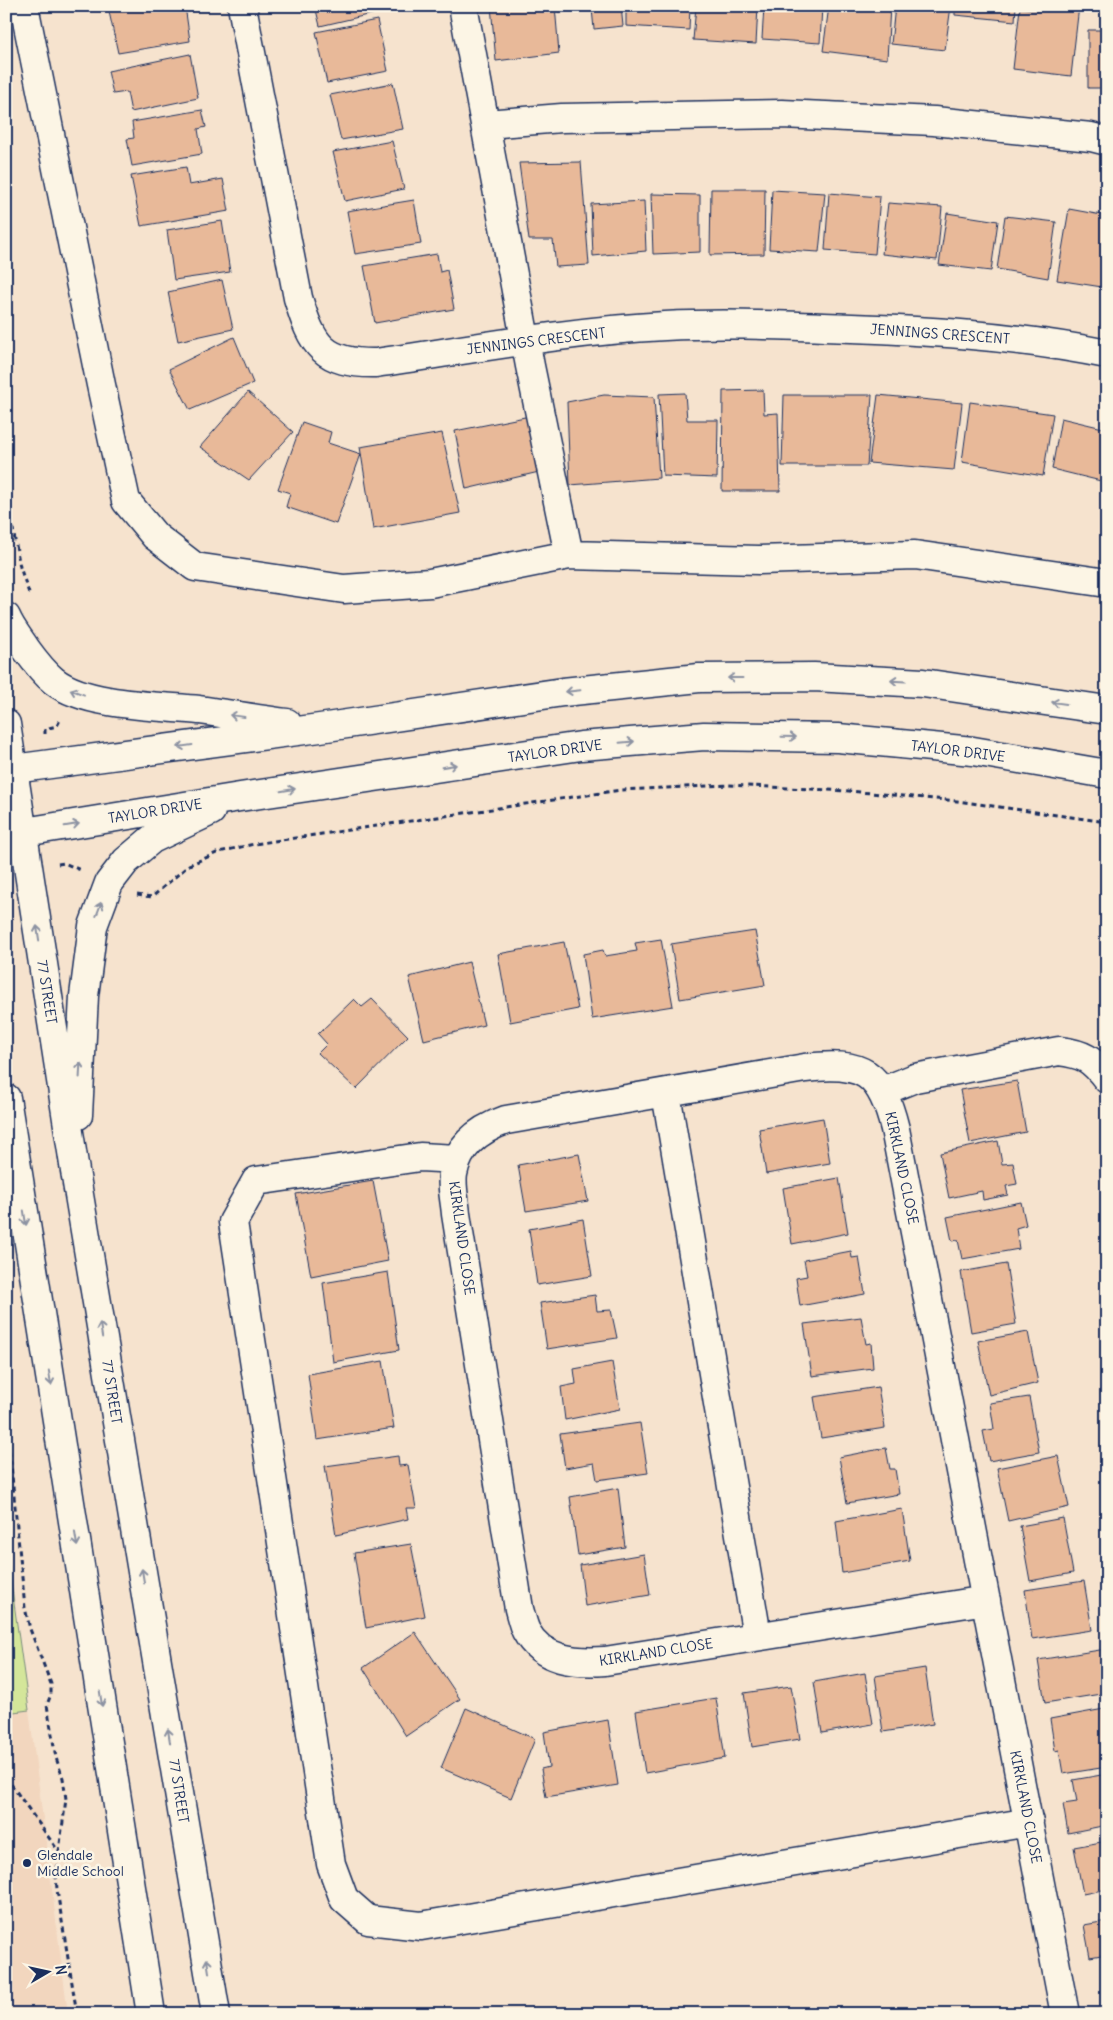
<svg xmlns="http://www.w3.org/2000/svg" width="1113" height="2020" font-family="Delius,sans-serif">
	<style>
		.built { fill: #f2d6be }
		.green { fill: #d4e69a; stroke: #788a7c }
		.building { fill: #e8b999; stroke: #1b2f5e }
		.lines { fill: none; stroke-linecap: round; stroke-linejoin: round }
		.minor-casing { stroke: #1b2f5e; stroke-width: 31 }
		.major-casing { stroke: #1b2f5e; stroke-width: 31 }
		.path { stroke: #1b2f5e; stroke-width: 3; stroke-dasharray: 5 4; stroke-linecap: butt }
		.minor { stroke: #fcf5e5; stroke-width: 28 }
		.major { stroke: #fcf5e5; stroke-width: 28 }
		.oneway { stroke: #8c92a2 }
		.poi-dot { fill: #1b2f5e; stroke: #fcf5e5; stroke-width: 2 }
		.labels { text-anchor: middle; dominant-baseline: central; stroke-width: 5; stroke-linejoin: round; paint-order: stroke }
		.street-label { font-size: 14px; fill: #1b2f5e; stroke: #fcf5e5 }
		.poi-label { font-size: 14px; fill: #1b2f5e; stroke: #fcf5e5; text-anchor: start }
	</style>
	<rect width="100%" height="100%" fill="#f6e3ce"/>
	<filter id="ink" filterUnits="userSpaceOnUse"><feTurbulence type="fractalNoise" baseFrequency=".02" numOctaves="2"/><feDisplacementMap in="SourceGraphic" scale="10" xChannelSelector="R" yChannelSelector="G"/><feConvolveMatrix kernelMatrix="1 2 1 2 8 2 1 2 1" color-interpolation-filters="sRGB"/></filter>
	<g filter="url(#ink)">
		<path class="built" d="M29,1710L68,2014H6V1713Z"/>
		<path class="green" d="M6,1546L29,1710L6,1713Z"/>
		<path class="building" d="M114,6H185L190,41L118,53L108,7Z
			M315,6H392L393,9L320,26Z
			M491,6H555L559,53L496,61Z
			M558,6H621L623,26L594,29L592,9L558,12Z
			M626,6H690L689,30L626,26Z
			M696,6H758L756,44L693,40Z
			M764,6H822L820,43L762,39Z
			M829,6H890L887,59L823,51Z
			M895,6H951L945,50L891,44Z
			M955,6H1016L1015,21L955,15Z
			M1048,6H1079L1071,76L1013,69L1020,8L1048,11Z
			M377,20L388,71L327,83L316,32Z
			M1088,30H1107V88H1088Z
			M190,54L198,98L131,112L127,92L113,94L108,71Z
			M393,83L403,129L341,140L330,95Z
			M202,110L206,127L198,129L202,154L132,166L127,139L134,138L132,122Z
			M392,141L404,189L345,201L333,152Z
			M581,162L589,265L556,267L553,240H529L519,163Z
			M186,167L189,185L223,179L229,211L141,226L131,176Z
			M711,189H765L764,254L710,255Z
			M772,190L825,193L819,252L769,249Z
			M829,193L880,197L875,254L825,250Z
			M651,194L700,195V252L653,254Z
			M414,200L421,244L355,254L347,211Z
			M644,201L646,251L593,256L591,204Z
			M888,203L942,207L937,260L882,254Z
			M1069,209L1107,216V258L1102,287L1057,280Z
			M947,213L998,221L991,271L939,265Z
			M1005,216L1056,222L1048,278L997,269Z
			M222,221L230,272L174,280L167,230Z
			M437,254L440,272L447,270L454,309L375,323L364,266Z
			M222,280L233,329L178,341L168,292Z
			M234,337L253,383L190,410L169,369Z
			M763,390L764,414L778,413L780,491H722L723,391Z
			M248,392L293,432L249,480L200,447Z
			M685,393L687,420H718L717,478L663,476L659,394Z
			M604,395L654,397L659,478L570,485L567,402Z
			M784,395H872L867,466H782Z
			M878,395L962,403L954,470L869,463Z
			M970,402L1053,414L1043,476L962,462Z
			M530,416L539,472L466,489L455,431Z
			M1061,418L1107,429V474L1105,482L1052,469Z
			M302,422L331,432L328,443L361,454L336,524L286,507L290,493L278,489Z
			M442,433L460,513L373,529L360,447Z
			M755,931L765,985L680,999L671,944Z
			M661,939L673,1006L592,1019L583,954L603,950L605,956L637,951L635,943Z
			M564,942L578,1009L510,1022L498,954Z
			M469,962L484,1025L424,1040L409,977Z
			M354,999L362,1007L372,999L408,1036L356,1089L318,1053L327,1044L318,1034Z
			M1017,1081L1026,1132L970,1143L960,1090Z
			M823,1118L830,1163L766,1174L759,1129Z
			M998,1141L1002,1164L1013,1163L1017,1184L1006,1186L1008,1195L983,1200L982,1191L949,1198L940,1153Z
			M579,1154L588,1201L526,1211L518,1165Z
			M839,1178L848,1233L792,1244L783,1188Z
			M373,1181L388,1261L311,1276L296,1194Z
			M1021,1202L1026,1225L1016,1228L1019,1249L962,1259L958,1240L952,1241L947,1217Z
			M583,1219L592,1276L537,1285L529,1229Z
			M851,1251L852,1258L859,1257L865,1294L800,1306L796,1278L807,1276L804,1260Z
			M1006,1264L1016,1324L971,1332L961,1272Z
			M388,1272L399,1350L333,1362L323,1283Z
			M595,1295L597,1311L611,1310L617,1338L547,1349L540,1303Z
			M861,1317L866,1344L871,1343L873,1368L812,1376L804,1324Z
			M1028,1332L1038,1383L989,1395L978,1341Z
			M383,1361L394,1428L317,1440L308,1374Z
			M612,1362L620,1409L565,1420L561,1387L576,1384L574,1369Z
			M878,1387L885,1428L821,1438L814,1397Z
			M1029,1397L1039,1452L989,1461L983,1431L994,1429L990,1403Z
			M640,1423L648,1473L597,1480L594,1463L565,1468L560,1434Z
			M886,1448L890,1469H895L899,1494L847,1503L839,1457Z
			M398,1456L399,1466L408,1465L416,1508H406L408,1519L336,1535L325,1466Z
			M1058,1456L1069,1507L1008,1521L997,1468Z
			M618,1488L625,1547L578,1555L570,1497Z
			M902,1509L910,1561L842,1573L836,1521Z
			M1063,1518L1073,1573L1030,1581L1020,1526Z
			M411,1544L425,1616L366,1628L354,1553Z
			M644,1554L650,1595L585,1606L580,1565Z
			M1084,1581L1092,1630L1032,1639L1025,1590Z
			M415,1632L460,1699L406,1736L363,1668Z
			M1106,1649L1107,1693L1045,1703L1038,1660Z
			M925,1668L933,1724L883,1732L875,1676Z
			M865,1673L873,1724L822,1733L814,1682Z
			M791,1686L800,1739L752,1747L744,1693Z
			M716,1698L725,1758L645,1773L636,1711Z
			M466,1708L535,1739L511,1798L441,1768Z
			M1104,1709L1107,1726V1767L1063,1774L1059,1750L1055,1751L1050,1719Z
			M608,1720L618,1785L546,1797L541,1769L549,1767L544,1732Z
			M1107,1774V1825L1068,1833L1063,1804L1077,1802L1073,1780Z
			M1107,1841V1889L1083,1894L1074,1847Z
			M1107,1921V1954L1090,1957L1084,1925Z
			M1107,1964V1991L1102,1965Z"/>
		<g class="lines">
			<g class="minor-casing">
				<path id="minor" d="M24,6L101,385L126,501L155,536L195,567L344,589L430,583L569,555L759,560L915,555L1107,583
					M242,6L298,298C312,345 323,364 376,363C472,349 568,331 665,326C718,323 771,325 824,327C919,330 1014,335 1107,354
					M463,6L530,366L569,555
					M486,124L562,118L782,114L934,121L1091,137L1107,141
					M883,1091L915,1078L1059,1051C1084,1054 1092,1059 1107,1079
					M666,1093L757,1636
					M457,1159L420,1157L256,1181L233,1222L331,1864L344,1899L368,1920L421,1926L1029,1822
					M986,1600L605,1661C576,1663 542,1661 526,1631C523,1625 521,1616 519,1609L456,1214C455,1201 451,1186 453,1174C458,1145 480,1129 506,1120L805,1068C863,1061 881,1072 895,1129C952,1424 1010,1719 1065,2014"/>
			</g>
			<g class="major-casing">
				<path id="major" d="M6,617C11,629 19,638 26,649C34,660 43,672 54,681C86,706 159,706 199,710C228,714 257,719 287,723
					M6,724L75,1171L216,2014
					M6,770L320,728L563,692L699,678L814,677L923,683L1107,710
					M6,835L240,797L581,746L704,736L838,738L973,751L1107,774
					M6,1098L151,2014
					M78,1115L84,996L93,926L109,883L126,861L152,839L211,811"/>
			</g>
			<path class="path" d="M6,492L20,567L30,596
				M45,734V729L57,726L61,718
				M58,864L64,863L83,871
				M137,895L152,897L189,865L219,852L254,844L621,790L729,785L849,791L957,801L1107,822
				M6,1415L25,1608L30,1629L51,1684V1694L47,1705L56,1758L63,1778L66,1799L56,1874L57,1890L77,2014
				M6,1777L59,1852"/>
			<use href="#minor" class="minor"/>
			<use href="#major" class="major"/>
		</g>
		<defs><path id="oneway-shaft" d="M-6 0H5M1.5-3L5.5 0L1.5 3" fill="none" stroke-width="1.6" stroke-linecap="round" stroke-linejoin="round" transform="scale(1.25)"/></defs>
		<g class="oneway">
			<use href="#oneway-shaft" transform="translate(735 678) rotate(180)"/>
			<use href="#oneway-shaft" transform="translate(898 681) rotate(-177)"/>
			<use href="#oneway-shaft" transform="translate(573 691) rotate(174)"/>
			<use href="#oneway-shaft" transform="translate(77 692) rotate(-160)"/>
			<use href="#oneway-shaft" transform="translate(1059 703) rotate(-172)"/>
			<use href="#oneway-shaft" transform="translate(237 716) rotate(-172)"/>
			<use href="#oneway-shaft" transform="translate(789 737) rotate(1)"/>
			<use href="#oneway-shaft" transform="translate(627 742) rotate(-5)"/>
			<use href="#oneway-shaft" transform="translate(185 746) rotate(172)"/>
			<use href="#oneway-shaft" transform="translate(449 766) rotate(-9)"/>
			<use href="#oneway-shaft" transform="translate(288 790) rotate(-9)"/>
			<use href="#oneway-shaft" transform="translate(72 825) rotate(-9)"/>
			<use href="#oneway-shaft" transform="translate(99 909) rotate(-69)"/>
			<use href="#oneway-shaft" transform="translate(38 933) rotate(-99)"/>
			<use href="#oneway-shaft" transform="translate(80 1070) rotate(-87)"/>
			<use href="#oneway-shaft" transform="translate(25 1218) rotate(81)"/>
			<use href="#oneway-shaft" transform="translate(101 1330) rotate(-99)"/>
			<use href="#oneway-shaft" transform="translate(50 1378) rotate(81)"/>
			<use href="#oneway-shaft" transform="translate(76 1539) rotate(81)"/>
			<use href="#oneway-shaft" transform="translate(143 1576) rotate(-99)"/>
			<use href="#oneway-shaft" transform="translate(101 1699) rotate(81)"/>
			<use href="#oneway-shaft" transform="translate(169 1736) rotate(-99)"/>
			<use href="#oneway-shaft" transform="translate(208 1966) rotate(-99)"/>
		</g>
	</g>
	<circle class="poi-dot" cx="27" cy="1863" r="5"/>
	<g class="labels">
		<g class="street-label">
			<text transform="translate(940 334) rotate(4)">JENNINGS CRESCENT</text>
			<text transform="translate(536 341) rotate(-7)">JENNINGS CRESCENT</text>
			<text transform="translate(555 751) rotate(-8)">TAYLOR DRIVE</text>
			<text transform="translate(958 751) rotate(7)">TAYLOR DRIVE</text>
			<text transform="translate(155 811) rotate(-9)">TAYLOR DRIVE</text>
			<text transform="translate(47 992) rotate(81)">77 STREET</text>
			<text transform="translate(902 1168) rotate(78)">KIRKLAND CLOSE</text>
			<text transform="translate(462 1238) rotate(82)">KIRKLAND CLOSE</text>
			<text transform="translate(112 1392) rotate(81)">77 STREET</text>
			<text transform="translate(656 1652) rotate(-9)">KIRKLAND CLOSE</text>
			<text transform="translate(179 1791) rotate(81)">77 STREET</text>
			<text transform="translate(1026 1807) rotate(79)">KIRKLAND CLOSE</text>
		</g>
		<g class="poi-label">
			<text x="37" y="1855">Glendale<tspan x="37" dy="16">Middle School</tspan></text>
		</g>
	</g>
	<rect width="1113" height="2020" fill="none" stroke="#fcf5e5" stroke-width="25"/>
	<rect x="12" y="12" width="1088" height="1995" fill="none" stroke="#1b2f5e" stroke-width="2" filter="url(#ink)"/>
	<g transform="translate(48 1972) rotate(81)" stroke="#fcf5e5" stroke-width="4" paint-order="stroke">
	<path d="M0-4L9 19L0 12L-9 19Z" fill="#1b2f5e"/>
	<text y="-8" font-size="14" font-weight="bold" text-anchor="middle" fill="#1b2f5e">N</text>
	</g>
</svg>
